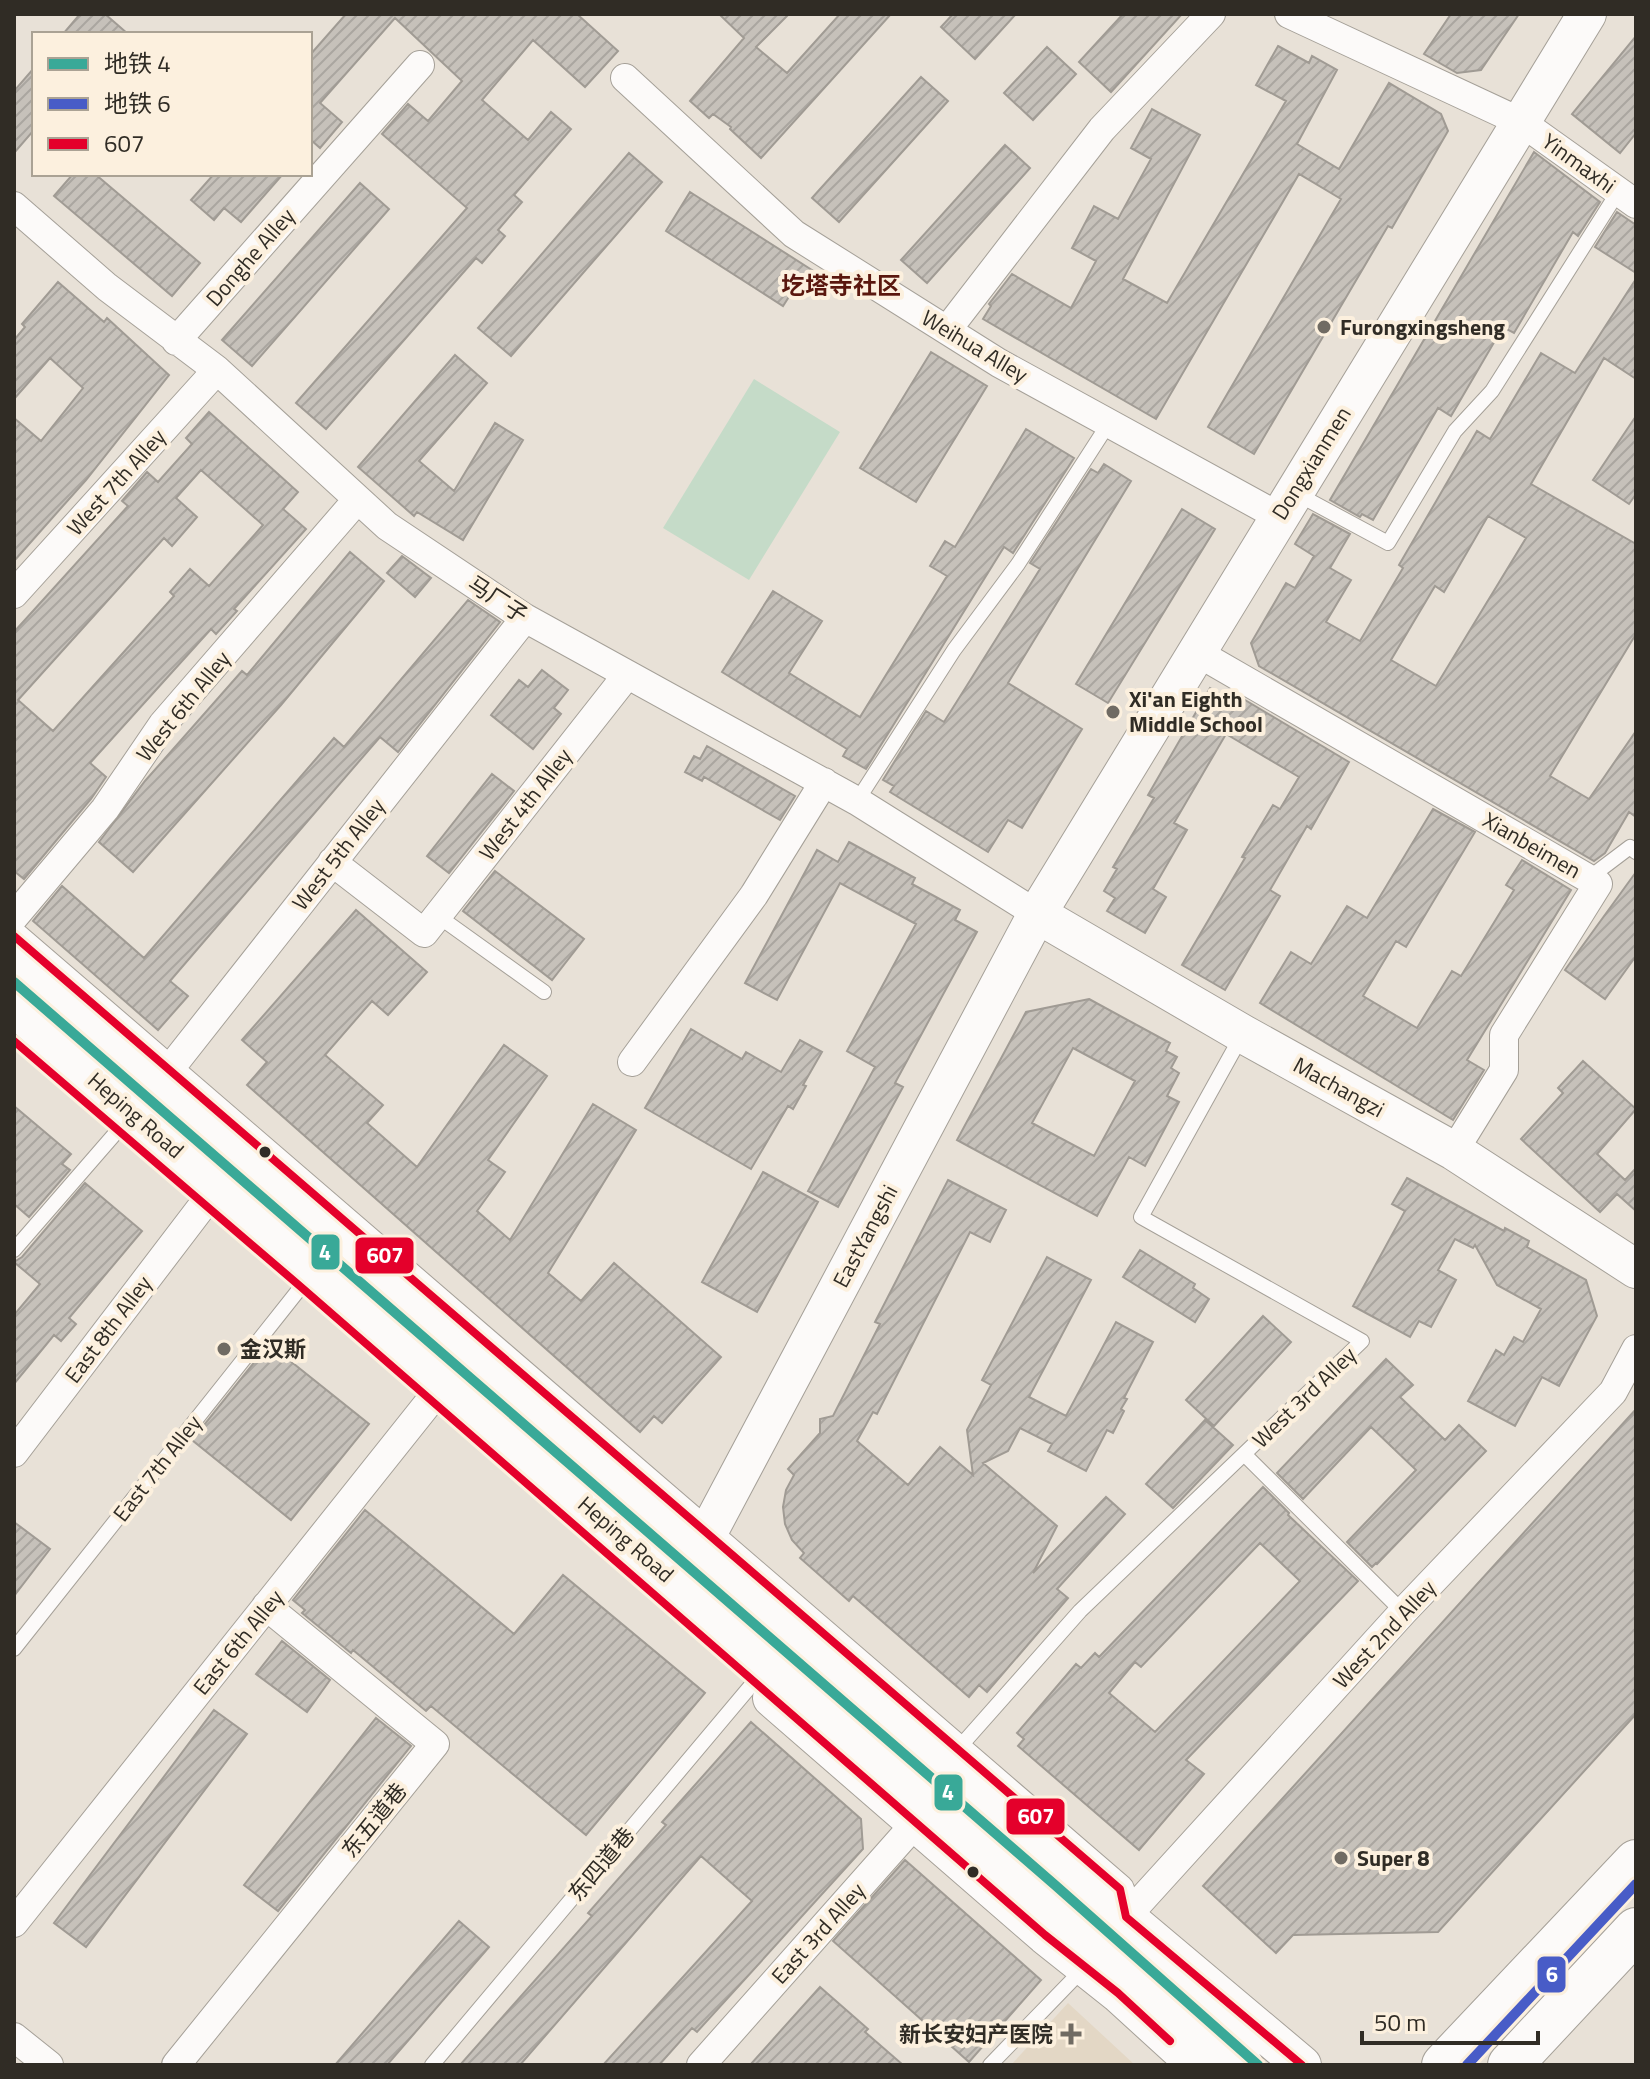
<svg xmlns="http://www.w3.org/2000/svg" width="1650" height="2079" font-family="'Titillium Web','Noto Sans SC',sans-serif">
	<style>
		.built { fill: #e3d7c5 }
		.grass { fill: #c5dbc8 }
		.building { fill: url(#building-hatch); stroke: #a09b94; stroke-width: 2; fill-rule: evenodd }
		.lines { fill: none; stroke-linecap: round; stroke-linejoin: round }
		.lane-casing { stroke: #a5a098; stroke-width: 16 }
		.street-casing { stroke: #a5a098; stroke-width: 30 }
		.secondary-casing { stroke: #a5a098; stroke-width: 40 }
		.primary-casing { stroke: #a5a098; stroke-width: 46 }
		.lane { stroke: #fcfaf9; stroke-width: 14 }
		.street { stroke: #fcfaf9; stroke-width: 28 }
		.secondary { stroke: #fcfaf9; stroke-width: 38 }
		.primary { stroke: #fcfaf9; stroke-width: 44 }
		.bus-1-casing { stroke: #fcf0de; stroke-width: 14 }
		.bus-1 { stroke: #e4002b; stroke-width: 8 }
		.metro-1-casing { stroke: #fcf0de; stroke-width: 16 }
		.metro-2-casing { stroke: #fcf0de; stroke-width: 16 }
		.metro-1 { stroke: #39a998; stroke-width: 10 }
		.metro-2 { stroke: #485cc7; stroke-width: 10 }
		.poi-dot { fill: #706b63; stroke: #fcf0de; stroke-width: 3 }
		.bus-dot { fill: #302c25; stroke: #fcf0de; stroke-width: 3 }
		.labels { text-anchor: middle; dominant-baseline: central; stroke-width: 8; stroke-linejoin: round; paint-order: stroke }
		.street-label { font-size: 22px; fill: #302c25; stroke: #fcf0de }
		.poi-label { font-size: 22px; font-weight: bold; fill: #302c25; stroke: #fcf0de; text-anchor: start }
		.neighbourhood-label { font-size: 24px; font-weight: bold; fill: #5a170e; stroke: #fcf0de }
		.line-badge { stroke: #fcf0de; stroke-width: 3 }
		.badge-label { font-size: 22px; text-anchor: middle; font-weight: bold; fill: #fff }
	</style>
	<defs>
		<pattern id="building-hatch" width="6" height="6" patternUnits="userSpaceOnUse" patternTransform="scale(2)"><rect width="6" height="6" fill="#c6c1ba"/><path d="M-1 1l2-2M0 6l6-6M5 7l2-2" fill="none" stroke="#aaa6a0"/></pattern>
	</defs>
	<rect width="100%" height="100%" fill="#e8e1d7"/>
	<path class="built" d="M1068,2003L1135,2065H1011Z"/>
	<path class="grass" d="M754,379L840,432L749,580L663,528Z"/>
	<path class="building" d="M80,14H105L128,34H63Z
		M346,14H577L618,51L585,87L533,40L482,100L528,140L551,112L571,129L514,195L522,202L498,230L505,236L482,263L476,258L326,429L296,403L467,208L382,134L408,104L428,121L462,81L395,18L320,103L342,122L320,148L310,139V55Z
		M719,14H789L756,47L787,73L840,14H891L761,158L730,129L731,127L713,114L709,118L690,101L744,38Z
		M953,14H1016L975,59L941,27Z
		M1123,14H1182L1111,92L1079,62Z
		M1451,14H1519L1481,70L1457,73L1424,54Z
		M1636,36V133L1620,153L1572,114Z
		M1278,46L1309,63L1312,56L1337,70L1297,144L1339,169L1389,83L1441,114L1448,131L1392,228L1388,226L1254,454L1208,427L1341,199L1299,174L1156,419L983,319L991,306L989,304L1012,274L1071,308L1096,261L1072,248L1094,206L1118,219L1151,159L1131,148L1152,109L1200,135L1123,279L1167,303L1286,101L1256,85Z
		M1047,47L1076,74L1033,120L1004,93Z
		M34,68V130L14,153V91Z
		M921,77L948,101L839,222L812,198Z
		M1005,145L1030,168L927,283L901,260Z
		M1534,152L1600,202L1578,236L1573,232L1514,333L1503,327L1451,416L1438,408L1373,520L1362,514L1360,517L1330,500Z
		M629,153L662,182L511,356L478,328Z
		M73,174H95L200,263L172,296L54,196Z
		M214,174H283L241,222L224,208L214,220L191,200Z
		M360,183L389,209L252,366L222,340Z
		M690,192L815,272L799,296L792,292L783,306L666,231Z
		M1617,212L1636,225V273L1595,247Z
		M1636,279V379L1604,358L1531,484L1636,544V634L1550,776L1589,799L1636,731V817L1629,812L1605,853L1594,861L1259,666L1251,643L1286,583L1295,588L1314,556L1295,544L1313,514L1350,534L1330,568L1351,580L1326,622L1360,641L1403,568L1399,565L1477,431L1490,439L1541,353L1575,373ZM1488,516L1526,538L1436,686L1391,660L1435,586L1444,592Z
		M58,282L104,322L107,318L169,375L86,480L14,561V418L41,441L83,388L50,358L14,399V340L25,327L22,324Z
		M931,352L987,386L916,502L860,468Z
		M455,355L487,383L419,461L454,491L495,423L523,440L463,540L417,512L414,516L358,467Z
		M209,412L298,492L283,509L306,529L234,609L237,611L216,634L211,629L90,763L106,777L91,799L24,879L14,871V632L128,506L122,501L147,472L158,482L192,444L186,438ZM201,470L263,525L209,586L190,569L170,592L174,596L53,731L18,700L164,538L172,546L197,517L176,498Z
		M1636,416V494L1629,504L1593,480Z
		M1026,429L1074,458L1013,553L1004,547L866,769L843,756L847,749L722,672L773,591L822,621L789,673L860,717L947,576L930,566L945,541L955,547Z
		M1104,464L1131,481L1008,683L1082,729L1022,828L1008,820L988,852L890,792L894,786L883,780L926,711L944,722L1040,569L1030,563L1091,469L1098,473Z
		M1182,509L1215,529L1108,703L1076,684Z
		M350,552L384,581L281,705L133,872L99,842L145,781L242,671L247,675Z
		M402,556L431,578L415,597L387,573Z
		M468,600L500,622L398,752L380,737L170,981L188,996L158,1030L33,921L62,886L144,958L334,738L344,747Z
		M542,670L568,690L554,708L561,714L533,749L491,715L519,680L528,687Z
		M1210,688L1236,703L1240,697L1349,762L1311,829L1307,826L1270,890L1280,896L1225,990L1182,965L1245,858L1242,857L1273,805L1280,809L1299,777L1226,734L1174,823L1187,830L1153,889L1166,897L1145,933L1107,911L1115,898L1104,891L1117,869L1113,867L1154,798L1148,795Z
		M707,746L795,796L780,820L704,777L702,781L685,772L694,756L700,759Z
		M492,774L514,791L449,873L427,856Z
		M1433,809L1475,832L1406,947L1396,941L1363,996L1417,1028L1452,971L1461,976L1514,890L1506,885L1522,860L1571,890L1467,1060L1484,1070L1453,1120L1260,1003L1291,952L1311,964L1347,906L1367,918Z
		M849,842L915,878L912,884L960,910L955,920L977,932L895,1083L903,1087L838,1207L808,1191L875,1067L847,1051L916,924L840,883L777,1000L745,983L817,850L838,862Z
		M495,871L584,939L552,980L463,911Z
		M1636,872V956L1605,999L1565,970Z
		M356,910L427,972L388,1015L372,1001L325,1055L383,1105L367,1123L417,1167L504,1045L547,1076L488,1160L505,1172L477,1211L510,1240L593,1104L636,1130L548,1273L581,1301L614,1263L721,1357L662,1423L654,1416L640,1432L247,1085L267,1062L242,1040Z
		M1089,999L1170,1043L1166,1051L1177,1057L1171,1068L1179,1073L1167,1096L1179,1102L1145,1166L1129,1157L1097,1216L957,1140L1026,1012ZM1073,1048L1135,1081L1094,1156L1032,1123Z
		M691,1029L742,1059L746,1052L781,1072L800,1040L822,1052L803,1085L806,1086L793,1109L788,1106L751,1169L645,1108Z
		M1583,1061L1636,1109L1597,1154L1625,1180L1636,1168V1211L1617,1194L1600,1212L1521,1139L1563,1093L1558,1088Z
		M14,1106L71,1154L62,1164L70,1170L29,1217L14,1204Z
		M763,1172L818,1202L757,1312L702,1282Z
		M1407,1178L1504,1231L1505,1228L1529,1241L1527,1247L1586,1280L1597,1316L1559,1386L1542,1377L1515,1426L1468,1401L1496,1350L1504,1355L1514,1337L1523,1342L1541,1309L1497,1285L1475,1245L1473,1248L1455,1239L1438,1270L1456,1280L1431,1327L1419,1321L1410,1337L1353,1306L1405,1211L1392,1204Z
		M948,1180L1006,1210L990,1242L970,1232L877,1414L873,1412L857,1441L908,1485L940,1447L973,1475L967,1430L991,1385L982,1380L1047,1257L1091,1280L1029,1397L1066,1416L1116,1322L1153,1342L1124,1398L1127,1399L1121,1409L1124,1411L1113,1433L1107,1430L1086,1471L1048,1451L1052,1444L1020,1428L1008,1451L983,1463L1057,1526L1033,1573L1106,1497L1125,1514L1057,1589L1068,1598L987,1692L979,1685L969,1697L853,1596L849,1601L800,1558L804,1553L792,1540L785,1524L783,1507L786,1490L794,1475L788,1469L820,1433V1419L833,1416L880,1324L875,1322Z
		M85,1183L142,1231L69,1318L76,1324L61,1341L54,1335L14,1384V1315L40,1284L14,1262L22,1257Z
		M1140,1250L1195,1284L1193,1288L1209,1299L1195,1322L1123,1277Z
		M1263,1316L1291,1342L1214,1426L1186,1400Z
		M269,1344L369,1424L291,1520L192,1440Z
		M1386,1359L1413,1385L1400,1397L1445,1440L1459,1425L1486,1451L1377,1564L1376,1563L1372,1567L1347,1542L1416,1470L1371,1427L1303,1499L1277,1473Z
		M1636,1409V1714L1438,1932L1293,1935L1276,1953L1203,1886Z
		M1205,1420L1233,1445L1173,1508L1146,1484Z
		M1263,1487L1289,1513L1288,1515L1358,1581L1186,1760L1204,1774L1139,1850L1018,1746L1024,1739L1017,1733L1076,1664L1081,1668L1095,1653L1099,1657ZM1260,1543L1300,1581L1155,1732L1109,1693L1135,1662L1141,1667Z
		M365,1510L514,1634L563,1575L705,1693L586,1835L431,1706L426,1711L353,1650L351,1653L302,1613L305,1610L293,1600Z
		M14,1522L50,1549L14,1596Z
		M282,1641L330,1680L307,1712L256,1674Z
		M214,1710L247,1734L86,1947L54,1923Z
		M376,1718L411,1746L278,1911L244,1885Z
		M751,1722L861,1819L863,1849L697,2032L692,2028L659,2065H603L752,1901L701,1856L520,2065H460L592,1916L588,1913L666,1825L662,1822Z
		M905,1860L1041,1980L969,2062L833,1941Z
		M459,1921L489,1947L387,2065H335Z
		M820,1987L868,2029L865,2032L903,2065H750Z"/>
	<g class="lines">
		<g class="lane-casing">
			<path id="lane" d="M1297,494L1388,543L1455,431L1492,391L1618,192
				M857,801L954,650L1018,564L1109,423
				M1589,878L1630,847L1636,852
				M438,916L544,992
				M14,1250L133,1113
				M1244,1454L1403,1612
				M14,1649L301,1287
				M957,1750L1080,1611L1362,1341L1141,1217L1241,1037
				M432,2065L770,1663
				M990,2065L1085,1967"/>
		</g>
		<g class="street-casing">
			<path id="street" d="M1289,14L1521,122L1636,204
				M625,78L794,234L999,363L1278,516
				M14,206L107,287L217,370L387,526L525,618L857,801L1037,914
				M947,330L1102,129L1211,14
				M176,341L420,65
				M14,594L217,370
				M1198,653L1598,884L1504,1035V1070L1454,1151
				M332,862L424,933L627,675
				M14,917L105,809L163,724L357,500
				M14,936L1120,1889L1126,1917
				M632,1062L754,895L824,782
				M158,1084L525,618
				M14,1453L203,1205
				M1126,1917L1403,1612L1613,1392L1636,1349
				M14,1923L457,1367
				M14,2037L49,2065
				M176,2065L435,1744L266,1606
				M701,2065L929,1808"/>
		</g>
		<g class="secondary-casing">
			<path id="secondary" d="M1037,914L1243,1034L1454,1151L1636,1269
				M14,971L462,1360L1082,1889L1126,1917L1302,2065
				M14,1007L319,1275L1062,1913L1151,1982L1244,2065
				M694,1559L1037,914L1587,14
				M772,1698L1045,1935L1118,1993L1197,2065"/>
		</g>
		<g class="primary-casing">
			<path id="primary" d="M1444,2065L1636,1862
				M1510,2065L1636,1930"/>
		</g>
		<use href="#lane" class="lane"/>
		<use href="#street" class="street"/>
		<use href="#secondary" class="secondary"/>
		<use href="#primary" class="primary"/>
		<g class="bus-1-casing">
			<path id="bus-1" d="M14,936L1120,1889L1126,1917L1302,2065
				M14,1041L301,1287L1045,1935L1118,1993L1170,2041"/>
		</g>
		<use href="#bus-1" class="bus-1"/>
		<g class="metro-1-casing">
			<path id="metro-1" d="M14,982L1055,1885L1258,2065"/>
		</g>
		<g class="metro-2-casing">
			<path id="metro-2" d="M1467,2065L1636,1884"/>
		</g>
		<use href="#metro-1" class="metro-1"/>
		<use href="#metro-2" class="metro-2"/>
	</g>
	<g class="poi-dot">
		<circle cx="1324" cy="327" r="8"/>
		<circle cx="1113" cy="712" r="8"/>
		<circle cx="224" cy="1349" r="8"/>
		<circle cx="1341" cy="1858" r="8"/>
		<path d="M1067 2022h8v8h8v8h-8v8h-8v-8h-8v-8h8z"/>
	</g>
	<g class="bus-dot">
		<circle cx="265" cy="1152" r="7"/>
		<circle cx="973" cy="1872" r="7"/>
	</g>
	<g class="labels">
		<g class="street-label">
			<text transform="translate(1579 163) rotate(36)">Yinmaxhi</text>
			<text transform="translate(250 257) rotate(-49)">Donghe Alley</text>
			<text transform="translate(975 346) rotate(31)">Weihua Alley</text>
			<text transform="translate(1311 463) rotate(-58)">Dongxianmen</text>
			<text transform="translate(116 482) rotate(-48)">West 7th Alley</text>
			<text transform="translate(498 599) rotate(33)">马厂子</text>
			<text transform="translate(183 706) rotate(-51)">West 6th Alley</text>
			<text transform="translate(525 804) rotate(-52)">West 4th Alley</text>
			<text transform="translate(1532 845) rotate(30)">Xianbeimen</text>
			<text transform="translate(338 854) rotate(-52)">West 5th Alley</text>
			<text transform="translate(1339 1087) rotate(29)">Machangzi</text>
			<text transform="translate(136 1115) rotate(41)">Heping Road</text>
			<text transform="translate(865 1236) rotate(-62)">EastYangshi</text>
			<text transform="translate(108 1329) rotate(-53)">East 8th Alley</text>
			<text transform="translate(1304 1397) rotate(-44)">West 3rd Alley</text>
			<text transform="translate(157 1468) rotate(-52)">East 7th Alley</text>
			<text transform="translate(626 1539) rotate(41)">Heping Road</text>
			<text transform="translate(1384 1634) rotate(-47)">West 2nd Alley</text>
			<text transform="translate(238 1642) rotate(-51)">East 6th Alley</text>
			<text transform="translate(374 1820) rotate(-51)">东五道巷</text>
			<text transform="translate(601 1864) rotate(-50)">东四道巷</text>
			<text transform="translate(818 1933) rotate(-48)">East 3rd Alley</text>
		</g>
		<g class="poi-label">
			<text x="1340" y="327">Furongxingsheng</text>
			<text x="1129" y="699">Xi'an Eighth<tspan x="1129" dy="25">Middle School</tspan></text>
			<text x="240" y="1349">金汉斯</text>
			<text x="1357" y="1858">Super 8</text>
			<text x="1053" y="2034" text-anchor="end">新长安妇产医院</text>
		</g>
		<g class="neighbourhood-label">
			<text x="841" y="285">圪塔寺社区</text>
		</g>
	</g>
	<g class="line-badge">
		<rect x="310" y="1233" width="31" height="38" rx="8" fill="#39a998"/>
		<rect x="354" y="1236" width="61" height="39" rx="8" fill="#e4002b"/>
		<rect x="933" y="1773" width="31" height="39" rx="8" fill="#39a998"/>
		<rect x="1005" y="1797" width="61" height="39" rx="8" fill="#e4002b"/>
		<rect x="1536" y="1955" width="31" height="39" rx="8" fill="#485cc7"/>
	</g>
	<g class="badge-label">
		<text x="325" y="1260">4</text>
		<text x="385" y="1263">607</text>
		<text x="948" y="1800">4</text>
		<text x="1036" y="1824">607</text>
		<text x="1552" y="1982">6</text>
	</g>
	<rect width="1650" height="2079" fill="none" stroke="#302c25" stroke-width="32"/>
	<rect x="32" y="32" width="280" height="144" fill="#fcf0de" stroke="#aaa294" stroke-width="2"/>
	<rect x="48" y="58" width="40" height="12" fill="#39a998" stroke="#aaa294" stroke-width="2"/>
	<text x="104" y="72" font-size="24" fill="#302c25">地铁 4</text>
	<rect x="48" y="98" width="40" height="12" fill="#485cc7" stroke="#aaa294" stroke-width="2"/>
	<text x="104" y="112" font-size="24" fill="#302c25">地铁 6</text>
	<rect x="48" y="138" width="40" height="12" fill="#e4002b" stroke="#aaa294" stroke-width="2"/>
	<text x="104" y="152" font-size="24" fill="#302c25">607</text>
	<path d="M1362 2031v12h176v-12" fill="none" stroke="#302c25" stroke-width="4"/>
	<text x="1374" y="2031" font-size="24" fill="#302c25" stroke="#fcf0de" stroke-width="6" paint-order="stroke">50 m</text>
</svg>
